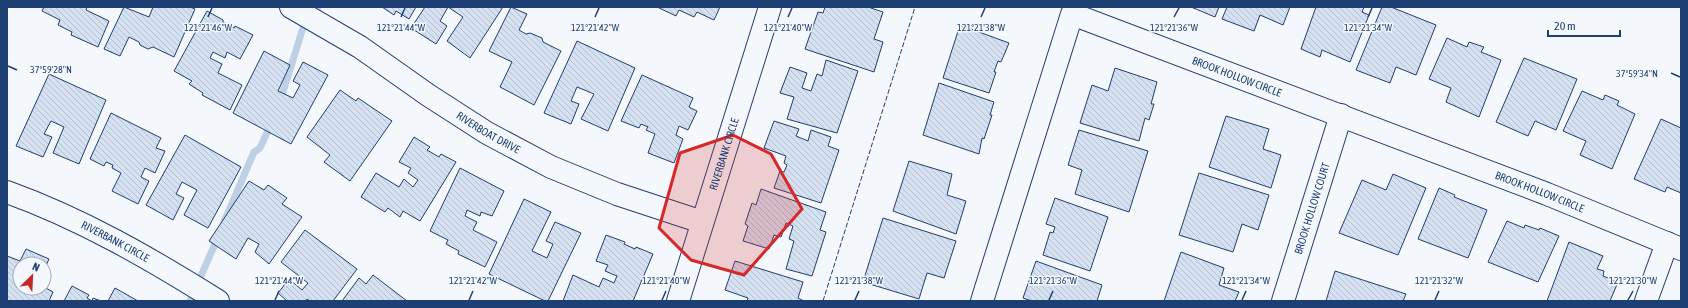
<svg xmlns="http://www.w3.org/2000/svg" width="1688" height="308" font-family="'Asap Condensed',sans-serif">
	<style>
		.lines { fill: none; stroke-linecap: round; stroke-linejoin: round }
		.stream { stroke: #bed0e5; stroke-width: 7 }
		.building { fill: url(#building-back-hatch); stroke: #1d3f73 }
		.minor-casing { stroke: #1d3f73; stroke-width: 24 }
		.minor { stroke: #f4f7fb; stroke-width: 22 }
		.fence { stroke: #1d3f73; stroke-width: 1; stroke-dasharray: 5 2; stroke-linecap: butt }
		.marked { fill: #d62828; fill-opacity: 0.2; stroke: #d62828; stroke-width: 3; stroke-linejoin: round }
		.ticks { fill: none; stroke: #1d3f73; stroke-width: 1.5 }
		.labels { text-anchor: middle; dominant-baseline: central; stroke-width: 3; stroke-linejoin: round; paint-order: stroke }
		.street-label { font-size: 11px; fill: #1d3f73; stroke: #f4f7fb }
		.ticks-label { font-size: 10px; text-anchor: middle; fill: #1d3f73; stroke: #f4f7fb; stroke-width: 3; stroke-linejoin: round; paint-order: stroke }
	</style>
	<defs>
		<pattern id="building-back-hatch" width="6" height="6" patternUnits="userSpaceOnUse"><rect width="6" height="6" fill="#d5e0f0"/><path d="M-1 5l2 2M0 0l6 6M5-1l2 2" fill="none" stroke="#b6c1d1"/></pattern>
	</defs>
	<rect width="100%" height="100%" fill="#f4f7fb"/>
	<g class="lines">
		<path class="stream" d="M280,102L306,18L315,15L318,7
			M224,222L254,152L260,148L271,124
			M190,301L218,237"/>
	</g>
	<path class="building" d="M44,7H87L86,10L109,21L98,47L71,35L72,32L58,25L60,20L42,11Z
		M124,7L149,17L153,7H190L195,9L174,57L153,47L148,49L140,45L139,42L129,37L120,56L104,49Z
		M382,7H416L409,19L396,11L394,15Z
		M425,7H503L470,58L447,41L463,17L448,7L440,21L447,26L436,44L411,28Z
		M511,7L527,14L519,30L526,34L530,33L542,38L543,42L561,51L534,105L500,87L512,62L489,51Z
		M657,7H720L714,20L697,12L694,17L679,10L676,16Z
		M825,7H868L883,12L874,39L883,42L874,72L805,49L818,12L823,13Z
		M1191,7H1219L1215,17Z
		M1227,7H1290L1283,25L1260,15L1254,31L1222,19Z
		M1316,7H1364L1362,12L1369,15L1350,62L1322,50L1320,57L1301,49Z
		M1382,7H1391L1436,25L1416,75L1396,67L1390,83L1356,70Z
		M207,11L223,20V22L234,28L235,26L253,35L240,59L227,52L225,58L213,52L210,58L222,64L218,73L242,85L230,110L202,95L203,93L189,84L192,81L174,71Z
		M960,25L1009,43L1001,62L998,61L994,72H996L989,93L943,78Z
		M1447,38L1467,47L1469,42L1484,47L1481,52L1501,60L1479,117L1446,102L1451,88L1429,79Z
		M577,41L635,68L608,131L581,119L594,94L577,87L571,101L579,104L571,124L544,113Z
		M264,51L290,65L278,91L293,98L300,85L293,81L303,62L328,75L291,144L233,113Z
		M1524,58L1577,79L1556,130L1535,121L1528,136L1496,122Z
		M826,60L858,71L837,133L787,119L794,97L780,93L790,67L807,73L802,88L811,91L817,74L822,76Z
		M1115,68L1157,82L1151,104H1154L1149,120L1145,118L1139,141L1080,123L1092,85L1108,91Z
		M49,74L106,100L79,164L53,153L64,127L51,121L44,134L52,137L43,157L16,146Z
		M642,75L693,98L689,107L697,111L688,130L679,126L676,135L683,139L674,163L648,153L655,134L646,130L648,127L641,124L639,128L621,121Z
		M939,83L994,102L990,115H992L984,139L982,138L979,154L923,135Z
		M340,90L356,101L358,98L392,121L350,181L324,162L330,155L307,137Z
		M1582,91L1603,100L1605,95L1619,101L1617,105L1635,114L1612,169L1580,155L1586,141L1563,131Z
		M111,113L161,138L156,148L165,151L155,173L145,168L141,177L149,181L138,204L112,191L121,173L112,168L113,165L106,162L104,166L90,159Z
		M1226,116L1269,129L1263,149L1281,155L1271,188L1209,167Z
		M1661,119L1681,128V193L1667,187L1665,192L1634,179Z
		M774,121L799,129L796,136L808,141L811,130L831,137L828,146L839,150L821,203L774,188L780,171L784,172L787,165L784,163L786,156L764,148Z
		M1079,130L1148,151L1129,212L1075,194L1082,170L1068,165Z
		M185,135L241,167L208,228L184,215L197,190L182,182L176,194L184,198L173,220L146,205Z
		M414,137L430,147L427,150L439,157L441,154L456,162L420,221L403,211L400,217L388,208L385,212L361,197L376,173L399,187L404,179L413,187L418,180L408,173L411,168L399,162Z
		M909,161L952,174L947,195L966,201L956,234L893,211Z
		M460,168L504,191L492,216L481,212L480,216L467,210L465,216L477,222L473,230L497,242L485,267L458,254L459,251L446,244L448,240L430,231Z
		M1199,173L1269,195L1258,230L1242,224L1233,252L1179,235Z
		M1393,174L1426,188L1398,255L1339,233L1362,180L1386,190Z
		M249,181L264,190L268,185L287,198L282,204L302,217L269,264L255,252L259,244L248,238L236,259L209,241Z
		M1439,188L1455,195L1454,197L1487,210L1468,258L1418,239Z
		M761,189L826,212L820,230L826,232L812,276L786,269L794,241L789,239L793,226L786,223L781,237L774,235L769,249L743,241L748,226L745,224L752,203L756,205Z
		M1055,198L1108,217L1090,271L1043,255L1050,232L1053,233L1055,227L1046,224Z
		M524,199L551,212L532,251L547,258L553,244L546,241L555,222L581,233L548,301H545L489,274Z
		M883,218L956,241L944,278L927,273L919,299L863,282Z
		M1507,221L1524,228L1525,225L1539,230L1540,228L1559,236L1538,282L1488,262Z
		M305,230L357,269L333,301H310L307,299L306,301H287L278,293L289,279L302,290L308,283L281,262Z
		M606,235L625,242L624,244L635,249L636,247L653,254L633,301H563L573,275L599,287L603,278L614,283L617,276L605,271L608,265L596,261Z
		M1569,242L1603,256L1597,269L1604,271L1603,276L1618,282L1610,301H1547Z
		M26,249L49,259L44,270V264H20V288L44,287L53,292L49,301H7V256L20,261Z
		M1181,252L1224,268L1219,285L1239,292L1235,301H1164Z
		M735,261L803,282L798,298L804,301H747L748,298L725,290Z
		M1036,261L1102,285L1097,301H1032L1023,298Z
		M1335,271L1406,294L1403,301H1326Z
		M373,275L407,301H342L359,278L366,284Z
		M72,286L89,295L87,298L92,301L93,298L101,301H64Z
		M115,288L138,301H108Z"/>
	<g class="lines">
		<g class="minor-casing">
			<g id="minor">
				<path id="s1" d="M291,7L360,47L428,95L487,133L551,167L617,194L702,222"/>
				<path id="s2" d="M7,192C82,219 151,259 218,301"/>
				<path id="s3" d="M678,301L770,7"/>
				<path id="s4" d="M982,301L1072,14L1547,194L1681,249"/>
				<path id="s5" d="M1283,301L1341,115"/>
				<path d="M1646,301L1667,243"/>
			</g>
		</g>
		<use href="#minor" class="minor"/>
		<path class="fence" d="M823,301L915,7"/>
	</g>
	<path class="marked" d="M733,135L771,154L802,209L744,275L691,260L659,228L680,153Z"/>
	<path class="ticks" d="M208,17L212,8M401,17L405,8M595,17L599,8M788,17L792,8M981,17L985,8M1174,17L1179,8M1368,17L1372,8M8,66L17,70M1671,73L1680,77M275,300L279,291M469,300L473,291M662,300L666,291M855,300L859,291M1049,300L1053,291M1242,300L1246,291M1435,300L1439,291M1628,300L1633,291"/>
	<g class="labels">
		<g class="street-label">
			<text stroke="none"><textPath href="#s4" startOffset="477">BROOK HOLLOW CIRCLE</textPath></text>
			<text stroke="none"><textPath href="#s1" startOffset="234">RIVERBOAT DRIVE</textPath></text>
			<text stroke="none"><textPath href="#s3" startOffset="154">RIVERBANK CIRCLE</textPath></text>
			<text stroke="none"><textPath href="#s4" startOffset="801">BROOK HOLLOW CIRCLE</textPath></text>
			<text stroke="none"><textPath href="#s5" startOffset="97">BROOK HOLLOW COURT</textPath></text>
			<text stroke="none"><textPath href="#s2" startOffset="119">RIVERBANK CIRCLE</textPath></text>
		</g>
	</g>
	<g class="ticks-label">
		<text x="208" y="31">121°21'46"W</text>
		<text x="401" y="31">121°21'44"W</text>
		<text x="595" y="31">121°21'42"W</text>
		<text x="788" y="31">121°21'40"W</text>
		<text x="981" y="31">121°21'38"W</text>
		<text x="1174" y="31">121°21'36"W</text>
		<text x="1368" y="31">121°21'34"W</text>
		<text x="51" y="73">37°59'28"N</text>
		<text x="1637" y="77">37°59'34"N</text>
		<text x="279" y="284">121°21'44"W</text>
		<text x="473" y="284">121°21'42"W</text>
		<text x="666" y="284">121°21'40"W</text>
		<text x="859" y="284">121°21'38"W</text>
		<text x="1053" y="284">121°21'36"W</text>
		<text x="1246" y="284">121°21'34"W</text>
		<text x="1439" y="284">121°21'32"W</text>
		<text x="1633" y="284">121°21'30"W</text>
	</g>
	<rect width="1688" height="308" fill="none" stroke="#1d3f73" stroke-width="16"/>
	<g transform="translate(32 276) rotate(24)"><circle r="19" fill="#f4f7fb" stroke="#9eadc5"/>
	<path d="M0-3L7 15L0 10L-7 15Z" fill="#c62828"/>
	<text y="-6" font-size="11" font-weight="bold" text-anchor="middle" fill="#1d3f73">N</text>
	</g>
	<path d="M1548 30v6h72v-6" fill="none" stroke="#1d3f73" stroke-width="2"/>
	<text x="1554" y="30" font-size="12" fill="#1d3f73" stroke="#f4f7fb" stroke-width="3" paint-order="stroke">20 m</text>
</svg>
